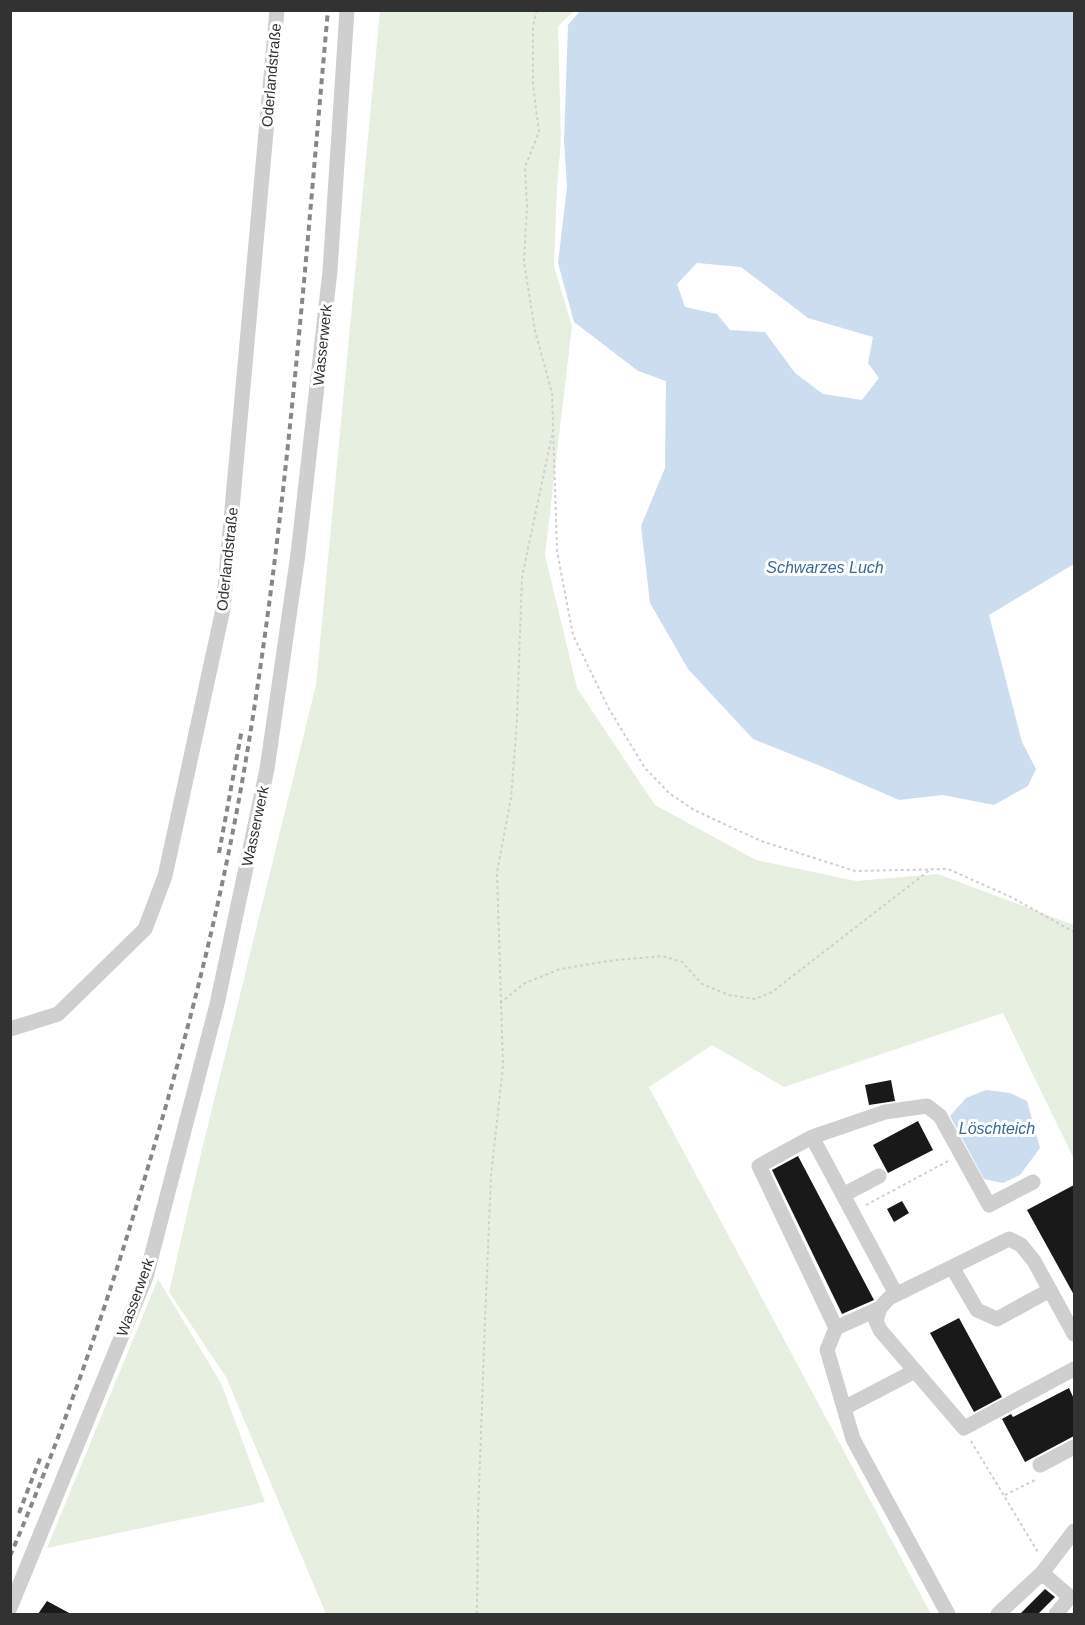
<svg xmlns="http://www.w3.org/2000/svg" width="1085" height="1625" font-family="Arial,sans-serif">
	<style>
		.green { fill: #e7efe1 }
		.water { fill: #ccddf0; fill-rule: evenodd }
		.building { fill: #191919 }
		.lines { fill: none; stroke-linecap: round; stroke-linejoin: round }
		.path { stroke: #cfcfcf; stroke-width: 2; stroke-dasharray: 3 3; stroke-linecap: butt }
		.minor { stroke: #cfcfcf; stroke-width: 15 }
		.rail { stroke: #878787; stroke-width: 4; stroke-dasharray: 6 4.5; stroke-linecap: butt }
		.labels { text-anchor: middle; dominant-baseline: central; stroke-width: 6; stroke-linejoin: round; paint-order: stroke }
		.street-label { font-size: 15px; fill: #323232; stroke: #fff }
		.water-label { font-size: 16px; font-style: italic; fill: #3a699b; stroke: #fff }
	</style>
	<rect width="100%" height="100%" fill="#fff"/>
	<path class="green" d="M380,11H574L558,26L561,139L557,188L554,266L572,326L545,555L577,688L655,805L756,860L856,881L938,874L1074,925V1159L1003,1013L784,1087L712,1045L649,1087L931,1614H326L226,1377L169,1292L198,1166L316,685Z
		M158,1279L221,1383L265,1502L47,1548Z"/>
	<path class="water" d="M580,11H1074V564L989,615L1022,742L1036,769L1028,786L994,805L943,795L899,800L823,767L753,739L688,669L650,603L641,526L665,468L666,381L638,371L574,322L558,263L567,187L564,141L568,25ZM697,263L741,267L808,318L873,337L868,363L879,378L862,400L823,394L795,373L765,332L730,330L717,314L685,307L677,284Z
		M986,1090L1010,1093L1027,1101L1040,1148L1020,1175L1003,1183L984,1179L950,1116L966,1098Z"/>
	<path class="building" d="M891,1080L895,1101L869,1105L865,1085Z
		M918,1121L933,1150L888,1173L873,1145Z
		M798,1156L874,1300L842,1314L772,1170Z
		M1074,1185V1295L1027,1210Z
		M902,1201L909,1213L894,1222L887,1209Z
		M959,1318L1002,1397L974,1412L930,1333Z
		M1069,1388L1074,1399V1436L1025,1462L1002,1419L1011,1414L1013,1417Z
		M1045,1589L1055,1597L1038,1614H1020Z
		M47,1601L71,1614H38Z"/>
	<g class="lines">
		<path class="path" d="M537,10L533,26V85L539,132L525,167L527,206L524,262L535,331L552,393L557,551L573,635L609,709L645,768L669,793L694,810L761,841L855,871L948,869L1011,897L1074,932
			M500,1003L525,983L560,969L615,960L663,956L682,962L702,984L729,995L755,999L772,992L931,869
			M866,1205L948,1161
			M971,1441L1039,1554
			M1005,1495L1037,1479
			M477,1614L478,1516L485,1321L491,1176L503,1066L497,872L511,798L517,719L522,577L552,435"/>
		<path class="minor" d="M10,1029L58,1014L145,929L165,876L223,609L277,10
			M812,1137L759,1166L836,1328L880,1308
			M843,1195L879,1176
			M952,1267L977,1310L997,1319L1050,1290
			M896,1294L812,1137L885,1112L927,1106L940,1116L989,1205L1033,1182
			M836,1328L827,1350L853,1439L948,1614
			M1074,1334L1034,1261L1021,1245L1009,1239L889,1298L880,1308L876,1321L880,1330L964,1428L1074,1369
			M844,1408L915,1371
			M1040,1465L1074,1447
			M1042,1573L1070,1597L1056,1614
			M10,1608L146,1277L217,1004L267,769L298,554L330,271L347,10
			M998,1614L1042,1573L1074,1531"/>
		<path class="rail" d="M219,853L242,729
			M19,1513L41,1456
			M10,1556C67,1424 113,1288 153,1150C190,1026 222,899 244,771C287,519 305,264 328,10"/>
	</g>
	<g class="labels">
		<g class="street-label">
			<text transform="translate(271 75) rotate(-85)">Oderlandstraße</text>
			<text transform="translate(322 345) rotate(-84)">Wasserwerk</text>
			<text transform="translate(227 559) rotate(-84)">Oderlandstraße</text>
			<text transform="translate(255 826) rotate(-78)">Wasserwerk</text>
			<text transform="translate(135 1297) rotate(-70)">Wasserwerk</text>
		</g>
		<g class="water-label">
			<text x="825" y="567">Schwarzes Luch</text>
			<text x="997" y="1128">Löschteich</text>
		</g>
	</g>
	<rect width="1085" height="1625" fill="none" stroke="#323232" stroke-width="24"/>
</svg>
